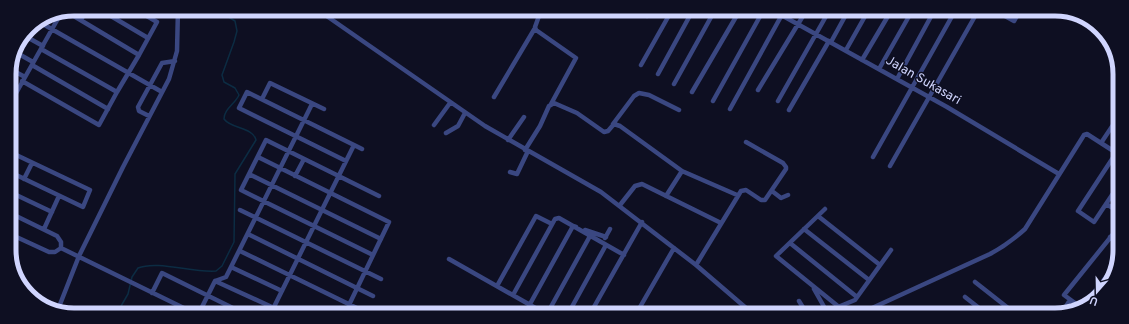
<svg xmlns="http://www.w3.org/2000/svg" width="1129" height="324" font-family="Overpass,sans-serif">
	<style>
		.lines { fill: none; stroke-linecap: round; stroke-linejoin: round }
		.stream { stroke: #0c2c43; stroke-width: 1.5 }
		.minor { stroke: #3a4781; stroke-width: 4.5 }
		.labels { text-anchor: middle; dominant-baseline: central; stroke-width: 3; stroke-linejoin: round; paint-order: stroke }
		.street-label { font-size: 13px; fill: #d0d5fe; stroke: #0e0f22 }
		.rim { fill: none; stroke: #d0d5fe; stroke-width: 5 }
	</style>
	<rect width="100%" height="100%" fill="#0e0f22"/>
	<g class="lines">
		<path class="stream" d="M117,313L128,294L132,277L138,268C158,260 192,273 216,271L222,266L234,242L235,174L256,140C253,127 231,129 224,119C224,109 235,104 239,95L235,88L224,82L222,75L234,42L237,31L235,21L215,9"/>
		<path class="minor" d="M99,9L148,38
			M135,9L157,22L139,55
			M318,10L485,126L601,192L696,265L753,314
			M531,10L539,16L535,27L536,30L576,58L551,104
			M774,11L947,107L1059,174
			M996,11L1014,21L1020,11
			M619,12L620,10
			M647,16L650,10
			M81,20L87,9
			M41,23L162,92
			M25,36L43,46
			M831,42L848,11
			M41,49L117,92L139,55L67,12
			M846,50L868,11
			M17,53L33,62
			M862,60L891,11
			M32,65L108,109
			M641,65L672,10
			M10,69L25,77
			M879,69L912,11
			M658,74L693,10
			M897,79L934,11
			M22,81L99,125L117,92
			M674,84L715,10
			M758,90L806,11
			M9,92L15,95L60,15
			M692,92L740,10
			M494,97L535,28
			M262,99L270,83L324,109
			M713,101L763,11
			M778,101L829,11
			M730,109L784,11
			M789,110L829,41
			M149,116L139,111L138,107L162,63L175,61
			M613,124L634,96L639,93L649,95L679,110
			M434,125L450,103
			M446,133L458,126L465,113
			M508,140L524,117
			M1101,143L1119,116
			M354,145L362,149
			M525,150L540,126L549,106L554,103L577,113L604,132L608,131L614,124L620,126L682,171L737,195
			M10,152L90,190L83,207L10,172
			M258,157L389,222L349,305
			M873,157L955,11
			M890,166L978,11
			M510,172L517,174L528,151
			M249,174L381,239
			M295,176L304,159
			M24,179L32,163
			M1118,186L1094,222L1078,211L1118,150
			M772,191L781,198L788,195
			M10,192L52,212
			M666,196L682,171
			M1106,204L1118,211
			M620,205L635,186L642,184L721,223
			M825,209L776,256L839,307
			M240,210L381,279
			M10,213L57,236L61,242V248
			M818,216L880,265
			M44,229L59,196
			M804,229L869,280
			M585,230L606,237
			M10,234L49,252H55L61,248L194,313
			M248,234L373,296
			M1110,237L1118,243
			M605,238L610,229
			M790,243L857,297
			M240,251L367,313
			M373,255L241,190L266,140L379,196
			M449,259L546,314
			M696,265L741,191L746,190L761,200H765L786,169V167L783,163L746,142
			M231,267L282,291
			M215,281L274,308
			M975,282L1017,315
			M497,286L536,216L552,224
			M814,289L827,312
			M152,293L162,273L243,313
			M513,295L555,219L559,218L624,255
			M965,297L988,315
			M799,301L807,314
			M530,304L573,226L576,227
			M1084,305L1118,262
			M1079,306L1064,295L1118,228
			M57,312L79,256L123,167L169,79L177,51L178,9
			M199,313L215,281L226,277L231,267L312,104
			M271,313L354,145L247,92L239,108L346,161
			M956,313L958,315
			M547,314L590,236
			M568,314L606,245
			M590,314L642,222
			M636,314L674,248
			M821,314L855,300L891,250
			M859,314L990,254C1003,247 1014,239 1025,229L1084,135L1087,134L1118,154
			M1061,314L1070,300"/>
	</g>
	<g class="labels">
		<g class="street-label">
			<text transform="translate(923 81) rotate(30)">Jalan Sukasari</text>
		</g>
	</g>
	<path d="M0 0H1129V324H0ZM74 16H1055A58 58 0 0 1 1113 74V250A58 58 0 0 1 1055 308H74A58 58 0 0 1 16 250V74A58 58 0 0 1 74 16Z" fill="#0e0f22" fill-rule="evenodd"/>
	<path class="rim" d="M74 16H1055A58 58 0 0 1 1113 74V250A58 58 0 0 1 1055 308H74A58 58 0 0 1 16 250V74A58 58 0 0 1 74 16Z"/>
	<g transform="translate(1097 292) rotate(200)" stroke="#0e0f22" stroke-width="3" paint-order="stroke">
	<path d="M0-3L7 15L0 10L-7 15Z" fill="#d0d5fe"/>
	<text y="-6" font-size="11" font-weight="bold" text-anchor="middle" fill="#d0d5fe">U</text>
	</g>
</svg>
